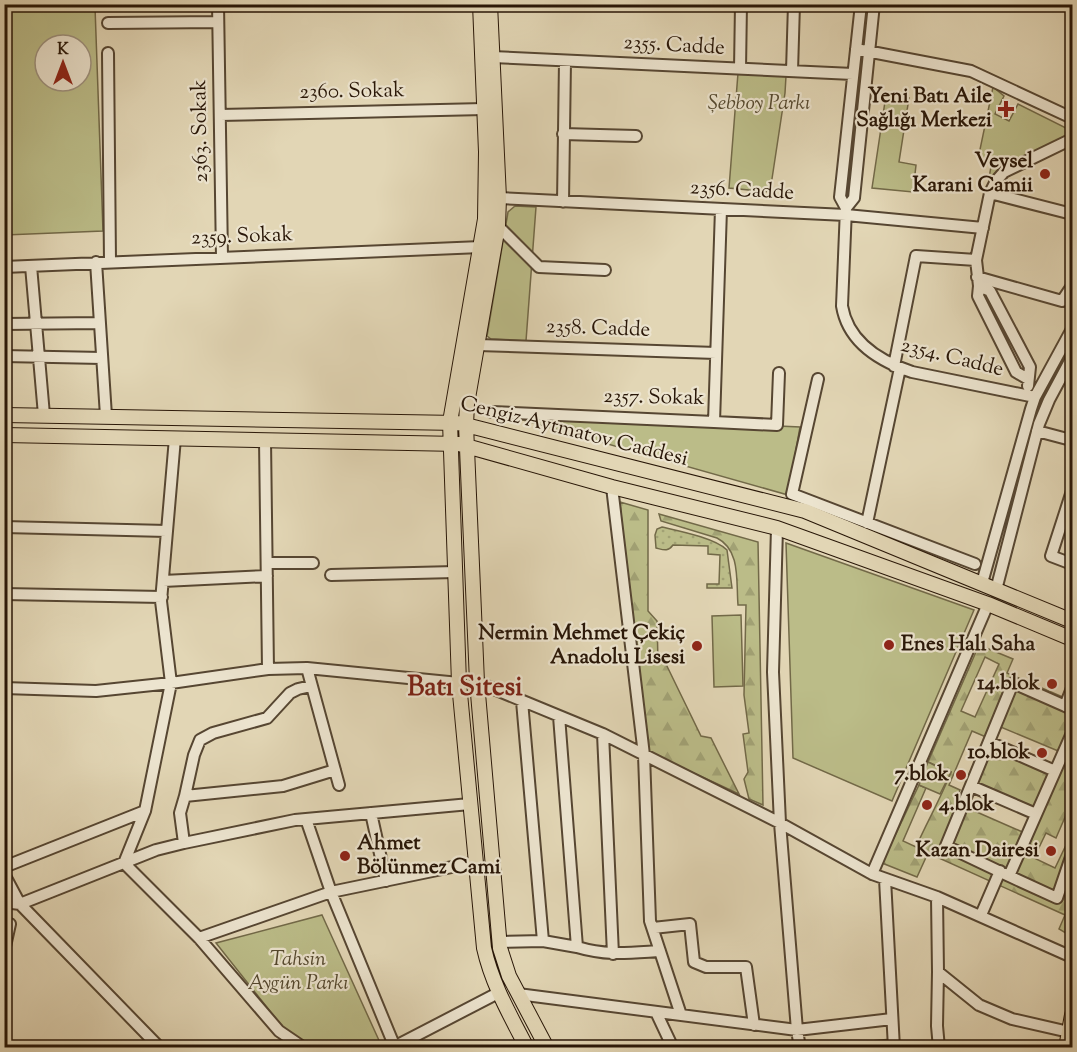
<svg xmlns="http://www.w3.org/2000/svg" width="1077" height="1052" font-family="'Sorts Mill Goudy',serif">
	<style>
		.grass { fill: url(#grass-dots); stroke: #726948; stroke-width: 1.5 }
		.forest { fill: url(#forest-firs); stroke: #726948; stroke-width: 1.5; fill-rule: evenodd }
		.park { fill: #bbbc88; stroke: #726948; stroke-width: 1.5; fill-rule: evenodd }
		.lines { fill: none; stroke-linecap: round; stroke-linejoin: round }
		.minor-casing { stroke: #564632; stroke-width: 14 }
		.major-casing { stroke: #281607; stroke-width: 16 }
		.minor { stroke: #ece4cf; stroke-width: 10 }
		.major { stroke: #e2d6b5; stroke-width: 14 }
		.poi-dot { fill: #8f2418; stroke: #ece4cf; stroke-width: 2 }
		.labels { text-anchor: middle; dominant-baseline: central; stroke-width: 4.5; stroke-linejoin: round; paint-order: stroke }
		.street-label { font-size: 21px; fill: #281607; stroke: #ece4cf }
		.poi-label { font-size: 21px; font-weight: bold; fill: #281607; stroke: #ece4cf; text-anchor: end }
		.park-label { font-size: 21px; font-style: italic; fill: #54482e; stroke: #ece4cf }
		.district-label { font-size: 27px; font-weight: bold; fill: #7a1f14; stroke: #ece4cf }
	</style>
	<defs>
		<pattern id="grass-dots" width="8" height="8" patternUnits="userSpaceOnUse" patternTransform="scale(1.5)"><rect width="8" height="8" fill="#bbbc88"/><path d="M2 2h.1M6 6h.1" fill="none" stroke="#a1a174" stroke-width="1.8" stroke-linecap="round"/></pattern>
		<pattern id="forest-firs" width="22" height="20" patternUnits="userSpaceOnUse" patternTransform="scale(1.5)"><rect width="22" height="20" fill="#bbbc88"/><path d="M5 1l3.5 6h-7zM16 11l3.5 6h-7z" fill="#a1a174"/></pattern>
	</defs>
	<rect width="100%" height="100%" fill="#e2d6b5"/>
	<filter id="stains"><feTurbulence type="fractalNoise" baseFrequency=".00333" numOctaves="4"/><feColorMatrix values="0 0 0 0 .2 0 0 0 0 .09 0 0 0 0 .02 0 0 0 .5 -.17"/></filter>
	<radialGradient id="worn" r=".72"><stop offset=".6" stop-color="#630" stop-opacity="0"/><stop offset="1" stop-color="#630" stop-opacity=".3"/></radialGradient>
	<path class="grass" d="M662,527C679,531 715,538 727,550L732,588H707V584H719L720,555L708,554V546L673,545C668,552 664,550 656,548L655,535L657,529Z"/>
	<path class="forest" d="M620,502L648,510V611L657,621L658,661L664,660L701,736L711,738L739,794L642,749Z
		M659,514L758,542L763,805L749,799L744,779L748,772L743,734L749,733L744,695L746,605H738C736,582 741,550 717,538L661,521Z
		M979,645L1013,659L1007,673L1072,701V733L1063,753L996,725L989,742L1055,771L1060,761L1072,767V801L1056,838L1046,833L1034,858L1055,868L1067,843L1072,845V890L1069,898L1072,900V928L1070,930L1072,943L1068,942L1071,936L1059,929L1065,915L928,853L917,877L882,863L919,785L926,788L903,841L916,847C927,822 941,798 951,772L928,762ZM985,657L999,664L975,717L961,711ZM972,731L986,737L971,786L1036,815L1027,834L963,806L964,801L957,797L960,790L949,785Z"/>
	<path class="park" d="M4,5H201L95,7L103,231L5,235ZM45,45H81V81H45Z
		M738,73L786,76L785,93L770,192L729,188Z
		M993,87L1004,96L995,114L1009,121L1018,104L1066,128L1068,135L989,178L992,161L978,159Z
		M886,95L909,98L899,162L916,165L913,192L872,188Z
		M515,206L536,207L526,341L491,339L487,336L508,212Z
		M498,413L800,427L788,495Z
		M786,543L974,610L892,801L793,758Z
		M741,615L743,686L714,687L712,616Z
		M928,762L940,768L941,774L944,773V769L951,772L940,794L919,785Z
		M322,915L382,1047H314L285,1030L216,943Z
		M891,1039V1047L819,1048L818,1046Z"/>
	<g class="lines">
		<g class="minor-casing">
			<path id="minor" d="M218,4L222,257
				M861,4L840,197L846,208L842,306C848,342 879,361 912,372L1035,397
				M108,23L218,22
				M856,49L971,71L1072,118
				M108,53L110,261
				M492,57L853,74
				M740,69L741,4
				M792,71L794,4
				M220,115L484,109
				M563,134L636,136
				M990,193L996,181L1004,172L1072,139
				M499,198L846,215L983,228
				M563,202L565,61
				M846,208L854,198L874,4
				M498,226L539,267L605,270
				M96,262L106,416
				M31,266L44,415
				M4,267L481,247
				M977,277L1062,301L1072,286
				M979,286L990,291L1030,367L1028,386
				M4,324L100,323
				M478,345L716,353
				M4,356L102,358
				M894,366L916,256L976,260
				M818,379L792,494L975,564
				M1028,379L1016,372L978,296L979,286L976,260L990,193L1072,214
				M492,412L714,422L721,209
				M714,422L777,425L779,373
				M1037,431L1071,440L1072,443
				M175,438L161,601L171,683L145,811L124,863L199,938L279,1031L304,1048
				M265,440L268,669
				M612,487L644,755L650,921L681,1015
				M1072,491L1051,556L1072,564
				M867,523L900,368
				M4,527L167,531
				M777,528L773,672L780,823L797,1030L800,1048
				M267,563H313
				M331,575L455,572
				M163,581L267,576
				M982,583L1031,409L1035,397L1072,329
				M996,590L1039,424L1049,400L1072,357
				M4,594L162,597
				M307,668L339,785
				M477,682L603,734L780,823L872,874L937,897L1072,957
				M4,688L96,691L171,683L268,669L307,668L459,683
				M1065,706L1072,688
				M1072,709L1013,683L946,846L1009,876L1072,733
				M559,716L577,947C607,956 628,953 660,951
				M603,734L613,954
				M989,742L1055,771
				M971,786L1036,814
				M185,796L194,755L200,740L213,733L267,718L290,693L298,689L311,686
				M371,813L386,881
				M306,819L331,892L394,1045
				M184,843L180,813L185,796L283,786L335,770
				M4,867L145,811
				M4,874L20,904L160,1048
				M872,874L988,604
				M1009,876L1057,898L1072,854
				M885,879L894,1048
				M937,897L938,972
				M4,902L20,904L156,850L184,843L295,820L470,804
				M981,915L1000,871
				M653,928L690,924L694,962L706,967H746L754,1025
				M199,938L331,892L476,862
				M543,941L577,947
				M500,942L543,941L522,701
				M4,951L10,924
				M518,994L797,1030L892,1019
				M656,1012L673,1048
				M392,1048L498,993
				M939,1048L937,1026L938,972L979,1005L1012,1019L1069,1032"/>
		</g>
		<g class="major-casing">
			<path id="major" d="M480,4L486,152L485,219L450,422L459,683L484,948C492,984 510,1015 527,1048
				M490,4L499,198L498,226L467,404L466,425L477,682L500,948L509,976L547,1048
				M4,415L458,423L805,511L1072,621
				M4,435L459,444L612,487L777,528L988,604L1072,639
				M1066,1048L1072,1015"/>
		</g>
		<use href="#minor" class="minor"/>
		<use href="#major" class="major"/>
	</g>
	<g class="poi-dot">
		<path d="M1003 100h6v6h6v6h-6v6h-6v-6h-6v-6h6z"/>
		<circle cx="1045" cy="174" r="6"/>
		<circle cx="889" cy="645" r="6"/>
		<circle cx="697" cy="646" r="6"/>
		<circle cx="1052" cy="684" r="6"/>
		<circle cx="1042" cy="753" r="6"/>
		<circle cx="961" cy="775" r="6"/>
		<circle cx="927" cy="805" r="6"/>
		<circle cx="1051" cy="851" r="6"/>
		<circle cx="345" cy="856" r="6"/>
	</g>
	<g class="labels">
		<g class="street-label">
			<text transform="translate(674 46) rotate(3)">2355. Cadde</text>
			<text transform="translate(352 92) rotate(-1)">2360. Sokak</text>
			<text transform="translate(201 131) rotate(-91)">2363. Sokak</text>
			<text transform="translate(742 191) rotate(3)">2356. Cadde</text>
			<text transform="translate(242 237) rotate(-2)">2359. Sokak</text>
			<text transform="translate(598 329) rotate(2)">2358. Cadde</text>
			<text transform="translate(952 358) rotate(14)">2354. Cadde</text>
			<text transform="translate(654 398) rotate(1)">2357. Sokak</text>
			<text transform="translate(574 432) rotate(14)">Cengiz Aytmatov Caddesi</text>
		</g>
		<g class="poi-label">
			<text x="992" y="97">Yeni Batı Aile<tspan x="992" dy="24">Sağlığı Merkezi</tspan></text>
			<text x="1033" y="162">Veysel<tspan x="1033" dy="24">Karani Camii</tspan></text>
			<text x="685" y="634">Nermin Mehmet Çekiç<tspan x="685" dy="24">Anadolu Lisesi</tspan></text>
			<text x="901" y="645" text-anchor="start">Enes Halı Saha</text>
			<text x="1040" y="684">14.blok</text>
			<text x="1030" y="753">10.blok</text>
			<text x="949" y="775">7.blok</text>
			<text x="939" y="805" text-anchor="start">4.blok</text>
			<text x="357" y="844" text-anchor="start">Ahmet<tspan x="357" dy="24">Bölünmez Cami</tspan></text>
			<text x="1039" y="851">Kazan Dairesi</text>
		</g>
		<g class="park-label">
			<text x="759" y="104">Şebboy Parkı</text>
			<text x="298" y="960">Tahsin<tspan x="298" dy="24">Aygün Parkı</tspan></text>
		</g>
		<g class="district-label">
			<text x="465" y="688">Batı Sitesi</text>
		</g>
	</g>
	<rect width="1077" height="1052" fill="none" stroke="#e2d6b5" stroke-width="24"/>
	<rect x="6" y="6" width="1065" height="1040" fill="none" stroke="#281607" stroke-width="3"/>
	<rect x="12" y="12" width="1053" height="1028" fill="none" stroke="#281607" stroke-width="1.5"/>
	<g transform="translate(63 63)"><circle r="28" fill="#ece4cf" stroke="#9e927f" stroke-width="1.5"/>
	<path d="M0-4.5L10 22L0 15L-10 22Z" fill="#8f2418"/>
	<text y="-9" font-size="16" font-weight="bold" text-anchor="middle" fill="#281607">K</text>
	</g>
	<rect width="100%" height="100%" filter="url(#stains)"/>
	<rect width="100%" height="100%" fill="url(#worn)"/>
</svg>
